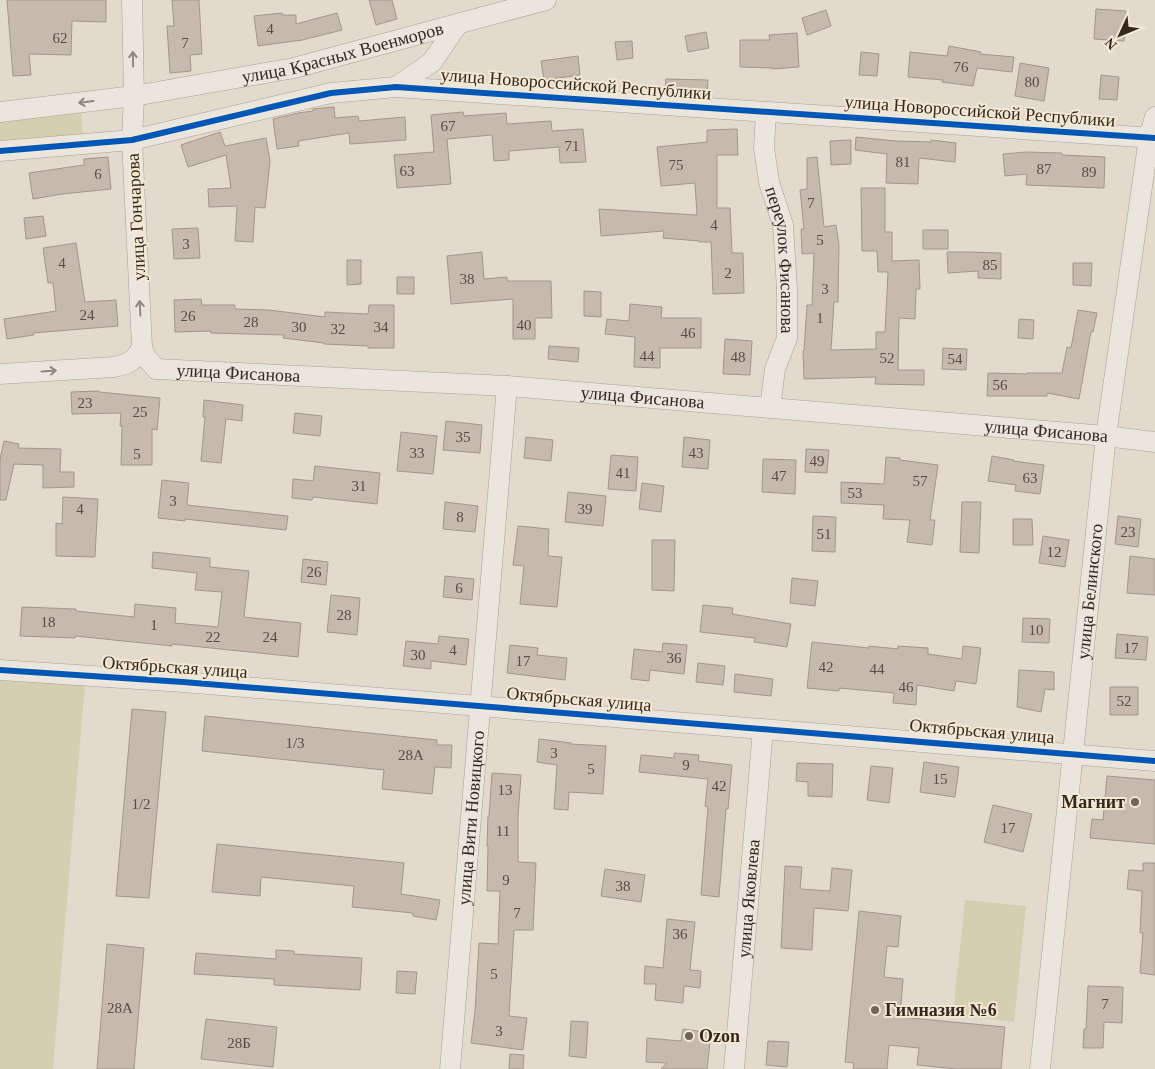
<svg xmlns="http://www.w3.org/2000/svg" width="1155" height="1069" font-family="'Times New Roman',serif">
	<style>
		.green { fill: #d2d0b0 }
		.building { fill: #c6b9ae; stroke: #a2968c }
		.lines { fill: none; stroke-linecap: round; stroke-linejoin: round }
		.minor-casing { stroke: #a79f95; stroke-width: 21 }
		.minor { stroke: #eae6dd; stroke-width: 20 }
		.cycleway-casing { stroke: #f3e8d3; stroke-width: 9 }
		.cycleway { stroke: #0057b8; stroke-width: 6 }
		.oneway { stroke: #90877e }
		.poi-dot { fill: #72665c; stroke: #f3e8d3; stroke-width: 2 }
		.labels { text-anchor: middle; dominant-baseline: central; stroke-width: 4; stroke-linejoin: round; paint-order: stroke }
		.number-label { font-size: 15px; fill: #594c43 }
		.street-label { font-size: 18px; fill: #35281f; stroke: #f3e8d3 }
		.poi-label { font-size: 18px; font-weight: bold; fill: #35281f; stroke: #f3e8d3; text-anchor: start }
	</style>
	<rect width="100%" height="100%" fill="#e2dacd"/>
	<path class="green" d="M81,109L83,136L0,144V119Z
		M0,678L85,683L53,1069H0Z
		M965,900L1026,906L1014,1022L953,1015Z"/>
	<path class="building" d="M7,0H106V22L72,21L71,55L29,54L31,75L13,76Z
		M172,0H199L202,54L190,55L191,71L170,73L167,26H174Z
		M369,0H392L397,19L376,25Z
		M1096,9L1126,11L1124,41L1094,39Z
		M826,10L831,26L807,35L802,18Z
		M282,13V15H296V24L337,13L342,30L302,40L258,46L254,16Z
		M706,32L709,48L688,52L685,36Z
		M797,33L799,67L772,69V68L740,67V40H770L769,35Z
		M632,41L633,58L617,60L615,42Z
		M949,46L981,52L980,54L1014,57L1012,72L977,68L973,86L942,82L943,80L908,77L910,52L947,56Z
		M861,52L879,54L877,76L859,75Z
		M578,56L580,75L544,80L541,61Z
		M1020,63L1049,68L1044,101L1015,96Z
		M1101,75L1119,77L1117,100L1099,99Z
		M666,79L708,80L707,94L665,92Z
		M334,107L335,118L358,116L359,121L405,117L406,140L350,144L349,133L298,141L299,146L277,149L273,119L298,113L313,111V109Z
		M463,112L464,116L506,113L507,124L551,121L552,131L583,129L586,162L560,163L559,147L509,151V160L494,161L492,135L447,139L451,184L397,188L394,155L434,152L431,115Z
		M737,129L738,155H717V208H730L732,253H743L744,293L713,294L711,242H699V241L663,238L664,231L601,236L599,209L697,215L695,183L661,186L657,147L707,142V130Z
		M220,132L225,146L266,138L270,161L265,208L255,207L253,242L235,241L237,206L209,207L208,189L231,188L226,155L188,167L181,145Z
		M856,137L896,141L931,142V140L956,143L955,162L919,158L918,184L886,183L887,154L855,150Z
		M851,140V164L831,165L830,141Z
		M1026,152L1062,153V155L1105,157L1104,188L1026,185L1027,174L1005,176L1003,154Z
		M108,157L111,189L62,194L33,199L29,173L84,165V159Z
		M817,157L824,227L836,225L839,245L838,302H834L831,350L876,349V332H885L888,272H878L877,251H862L861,188H885V232H892V261L919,260L920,289H916L915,319L899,318L898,370H924V385L875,384L876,377L804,379L803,351H804L807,305H812L814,253L802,254L801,229H804L800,190L807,189V158Z
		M43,216L46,236L26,239L24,218Z
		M198,228L200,258L174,259L172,229Z
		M923,230H948V249H923Z
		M76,243L85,302L116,300L118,326L33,333L34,335L7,339L4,319L56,311L53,283H48L43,248Z
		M482,252L484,279L507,277V281H551L552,318H535V339H513V299L451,304L447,256Z
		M947,252H969L1001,253V279L978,278V271L948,273Z
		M347,260H361V284L347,285Z
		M1073,263H1092L1091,286L1073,285Z
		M397,277H414V294H397Z
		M584,291L601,292V317L584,316Z
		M201,299L202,305H235V309L269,310L325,317V312L368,314L369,305H394V348H368V346L324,344V343L283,338L284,335L211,333V331L175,332L174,300Z
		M630,304L662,307L661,318H701V348H660V368L634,367L635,337L605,334L607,319L629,321Z
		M1078,310L1097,313L1093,332H1091L1079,399L1047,393V396H987L988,373L1027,374V373H1062L1067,347L1071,348Z
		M1019,319L1034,320L1033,339L1018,338Z
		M725,339L752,341L750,375L723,374Z
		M549,346L579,348L578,362L548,359Z
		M943,348L967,349L966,370L942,369Z
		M99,391V392L160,398L157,430L152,429V465H121L122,426H120L121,413L72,414L71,392Z
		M204,400L243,405L242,421L226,419L221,463L201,461L205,417H203Z
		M295,413L322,416L320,436L293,433Z
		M446,421L482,425L480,453L443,450Z
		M401,432L437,436L433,474L397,471Z
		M526,437L553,440L551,461L524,458Z
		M684,437L710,440L708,469L682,467Z
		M4,441L19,444L18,448L61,449L60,472H74V487L43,488V465L14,464L6,500H0V459Z
		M806,449L829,450L827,473L805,472Z
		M611,455L638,457L636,491L608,489Z
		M992,456L1014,460L1013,461L1044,465L1040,494L1015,491L1016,485L988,481Z
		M886,457L900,458V460L938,465L930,520H935L932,545L907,542L910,520L883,519L884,505L841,503V482L884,484Z
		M763,459L796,460L795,494L762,492Z
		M315,466L380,473L377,504L313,497L312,500L292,498L293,479L313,481Z
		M162,480L189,483L187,505L288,516L286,530L185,519V521L158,518Z
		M642,483L664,486L661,512L639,509Z
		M568,492L606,496L603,526L565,522Z
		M63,497L98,499L95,557L56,556V523L62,524Z
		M445,502L478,506L475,532L443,529Z
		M962,502H981L979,553L960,552Z
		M813,516L836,517L835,552L812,551Z
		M1118,516L1141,519L1138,547L1115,544Z
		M1013,519H1032L1033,545H1013Z
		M518,526L549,529L548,556L562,557L557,607L520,604L524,566L513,565Z
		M1043,536L1069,540L1065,567L1039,563Z
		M652,540H675L674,591L652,590Z
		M153,552L210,558V567L249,571L244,617L301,623L298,657L172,644V646L75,636V638L20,636L22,607L76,609V611L134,617L135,604L176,608L175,623L218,627L222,592L195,590L197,573L152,568Z
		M1130,556L1155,559V595L1127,593Z
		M303,559L328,562L326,585L301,582Z
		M445,576L474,579L472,600L443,597Z
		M792,578L818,581L815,606L790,603Z
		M331,595L360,598L357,635L327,632Z
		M703,605L733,608L732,614L791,624L787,647L754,642L755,638L700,632Z
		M1023,618L1050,619L1049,643L1022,642Z
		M1117,634L1148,637L1146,660L1115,658Z
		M439,636L469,639L466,665L431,661V669L403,666L406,641L438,644Z
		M812,642L869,648V646L898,649V646L928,648V654L962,659L963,646L981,648L976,684L956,681L954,691L917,685L916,705L893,703L894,693L839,688V691L807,688Z
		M663,643L687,645L684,674L650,670L649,681L631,679L634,649L662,652Z
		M510,645L538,648L537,655L567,658L565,680L507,673Z
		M698,663L725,666L723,685L696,682Z
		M1019,670L1054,672V690L1045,689L1041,712L1017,707Z
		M735,674L773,679L771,696L734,692Z
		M1110,687H1138V715H1110Z
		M132,709L166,712L149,898L116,896Z
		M205,716L437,740V745H452L451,768L435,767L432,794L382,789L384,770L202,751Z
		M539,739L571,743V744L606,746L603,794L569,792L568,810L554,809L557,765L537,762Z
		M674,753L699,755L698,761L732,765L728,809H726L719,897L701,895L708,807L705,806L708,779L639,772L641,755L674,758Z
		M924,762L959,767L955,797L920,792Z
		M797,763L833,764L832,797L808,796V782L796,781Z
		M871,766L893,768L889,803L867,800Z
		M492,773L521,775L518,817V862L536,863L533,930H514L509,1016L527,1018L523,1050L471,1043L475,1011L479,943L498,944L500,891H487L488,846H487L488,816H489Z
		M1107,776L1155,780V844L1090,838L1092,819L1103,820Z
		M993,805L1032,814L1023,852L984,842Z
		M217,844L404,863L401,894L440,900L436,920L413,916V913L352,907L354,886L261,877L260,896L212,892Z
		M1143,863H1155V975L1140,973L1143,933H1140L1142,891L1127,889L1129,870L1143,871Z
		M785,866L802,867L800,889L830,891L832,868L852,870L848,911L814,908L812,950L781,948Z
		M605,869L645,875L641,902L601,896Z
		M859,911L901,916L898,947L887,946L884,977L903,979L900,1017L1005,1027L1001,1069H957L917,1065L919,1048L889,1045L887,1069H853L854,1063L845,1062Z
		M667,919L695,922L690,970L701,971L700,988L684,986L683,1003L655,1000L656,984H644L645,966L663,968Z
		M107,944L144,948L134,1069H97Z
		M276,950L294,951V954L362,958L360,990L274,985V979L194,974L196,953L276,959Z
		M397,971L417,972L415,994L396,993Z
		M1088,986L1123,987L1122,1023L1104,1022L1103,1048H1083L1084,1029H1086Z
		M206,1019L277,1027L273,1067L201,1059Z
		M571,1021L588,1022L586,1058L569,1056Z
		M683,1029L711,1033L707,1069H661L667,1063L646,1062L647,1038L681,1041Z
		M768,1041L789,1042L787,1067L766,1065Z
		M510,1054L524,1055L523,1069H509Z"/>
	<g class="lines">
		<g class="minor-casing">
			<g id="minor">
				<path d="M396,87L432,62L458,24"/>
				<path id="s1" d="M0,112L134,96L294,68L546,0"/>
				<path id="s2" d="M766,112L764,148L769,182L783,225L787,289V338L775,369L770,408"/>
				<path d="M0,151L132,140L331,93L396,87L1155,138"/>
				<path id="s3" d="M142,347L145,356L156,369L507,386L1106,436L1155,442"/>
				<path d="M0,374L114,367C129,364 135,361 142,347L132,140L134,96L132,0"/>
				<path d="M0,670L183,682L1155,761"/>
				<path id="s4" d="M450,1069L507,386"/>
				<path id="s5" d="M734,1069L763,729"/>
				<path id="s6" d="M1040,1069L1106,436L1149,138L1155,117"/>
			</g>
		</g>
		<use href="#minor" class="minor"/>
		<g class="cycleway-casing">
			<path id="cycleway" d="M0,151L132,140L331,93L396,87L1155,138
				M0,670L183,682L1155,761"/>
		</g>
		<use href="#cycleway" class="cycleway"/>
	</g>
	<defs><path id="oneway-shaft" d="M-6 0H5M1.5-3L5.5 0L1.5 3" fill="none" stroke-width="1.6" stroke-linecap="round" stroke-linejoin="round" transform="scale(1.25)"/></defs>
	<g class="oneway">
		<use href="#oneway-shaft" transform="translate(133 59) rotate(-91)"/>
		<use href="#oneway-shaft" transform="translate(86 102) rotate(173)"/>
		<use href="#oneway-shaft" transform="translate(140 308) rotate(-93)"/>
		<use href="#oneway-shaft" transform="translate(49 371) rotate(-4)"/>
	</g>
	<g class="poi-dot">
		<circle cx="1135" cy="802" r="5"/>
		<circle cx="875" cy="1010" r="5"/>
		<circle cx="689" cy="1036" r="5"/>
	</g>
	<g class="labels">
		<g class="number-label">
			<text x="270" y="29">4</text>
			<text x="60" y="38">62</text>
			<text x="185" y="43">7</text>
			<text x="961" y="67">76</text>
			<text x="1032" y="82">80</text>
			<text x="448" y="126">67</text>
			<text x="572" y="146">71</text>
			<text x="903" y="162">81</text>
			<text x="676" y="165">75</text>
			<text x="1044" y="169">87</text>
			<text x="407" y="171">63</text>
			<text x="1089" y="172">89</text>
			<text x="98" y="174">6</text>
			<text x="811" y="203">7</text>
			<text x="714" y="225">4</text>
			<text x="820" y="240">5</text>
			<text x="186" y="244">3</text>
			<text x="62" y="263">4</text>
			<text x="990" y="265">85</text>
			<text x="728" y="273">2</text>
			<text x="467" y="279">38</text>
			<text x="825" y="289">3</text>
			<text x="87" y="315">24</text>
			<text x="188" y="316">26</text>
			<text x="820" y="318">1</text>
			<text x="251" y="322">28</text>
			<text x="524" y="325">40</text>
			<text x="299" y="327">30</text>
			<text x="381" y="327">34</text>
			<text x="338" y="329">32</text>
			<text x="688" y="333">46</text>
			<text x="647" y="356">44</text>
			<text x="738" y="357">48</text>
			<text x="887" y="358">52</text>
			<text x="955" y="359">54</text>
			<text x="1000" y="385">56</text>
			<text x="85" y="403">23</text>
			<text x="140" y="412">25</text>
			<text x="463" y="437">35</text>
			<text x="417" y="453">33</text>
			<text x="696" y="453">43</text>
			<text x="137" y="454">5</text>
			<text x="817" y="461">49</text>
			<text x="623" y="473">41</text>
			<text x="779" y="476">47</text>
			<text x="1030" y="478">63</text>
			<text x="920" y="481">57</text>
			<text x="359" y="486">31</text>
			<text x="855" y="493">53</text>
			<text x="173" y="501">3</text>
			<text x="80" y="509">4</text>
			<text x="585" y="509">39</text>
			<text x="460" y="517">8</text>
			<text x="1128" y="532">23</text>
			<text x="824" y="534">51</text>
			<text x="1054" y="552">12</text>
			<text x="314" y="572">26</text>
			<text x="459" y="588">6</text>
			<text x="344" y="615">28</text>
			<text x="48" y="622">18</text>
			<text x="154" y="625">1</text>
			<text x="1036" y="630">10</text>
			<text x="213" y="637">22</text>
			<text x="270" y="637">24</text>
			<text x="1131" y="648">17</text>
			<text x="453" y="650">4</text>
			<text x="418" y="655">30</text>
			<text x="674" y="658">36</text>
			<text x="523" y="661">17</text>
			<text x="826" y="667">42</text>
			<text x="877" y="669">44</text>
			<text x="906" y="687">46</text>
			<text x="1124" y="701">52</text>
			<text x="295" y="743">1/3</text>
			<text x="554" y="753">3</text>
			<text x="411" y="755">28А</text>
			<text x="686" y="765">9</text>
			<text x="591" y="769">5</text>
			<text x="940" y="779">15</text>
			<text x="719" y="786">42</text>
			<text x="505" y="790">13</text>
			<text x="141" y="804">1/2</text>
			<text x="1008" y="828">17</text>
			<text x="503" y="831">11</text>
			<text x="506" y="880">9</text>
			<text x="623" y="886">38</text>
			<text x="517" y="913">7</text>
			<text x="680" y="934">36</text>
			<text x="494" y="974">5</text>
			<text x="1105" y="1004">7</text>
			<text x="120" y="1008">28А</text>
			<text x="499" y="1031">3</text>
			<text x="239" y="1043">28Б</text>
		</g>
		<g class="street-label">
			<text stroke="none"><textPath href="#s1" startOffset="348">улица Красных Военморов</textPath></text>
			<text transform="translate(576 84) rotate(4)">улица Новороссийской Республики</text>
			<text transform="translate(980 111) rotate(4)">улица Новороссийской Республики</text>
			<text transform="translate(136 217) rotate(-93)">улица Гончарова</text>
			<text stroke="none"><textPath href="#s2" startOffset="150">переулок Фисанова</textPath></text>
			<text stroke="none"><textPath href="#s3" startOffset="109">улица Фисанова</textPath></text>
			<text stroke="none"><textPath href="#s3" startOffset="514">улица Фисанова</textPath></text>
			<text stroke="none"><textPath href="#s3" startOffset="919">улица Фисанова</textPath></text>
			<text stroke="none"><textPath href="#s6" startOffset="480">улица Белинского</textPath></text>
			<text transform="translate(175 667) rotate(4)">Октябрьская улица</text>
			<text transform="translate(579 699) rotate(5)">Октябрьская улица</text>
			<text transform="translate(982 731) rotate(5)">Октябрьская улица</text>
			<text stroke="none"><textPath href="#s4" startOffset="252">улица Вити Новицкого</textPath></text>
			<text stroke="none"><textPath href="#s5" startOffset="171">улица Яковлева</textPath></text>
		</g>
		<g class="poi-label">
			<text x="1125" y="802" text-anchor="end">Магнит</text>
			<text x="885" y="1010">Гимназия №6</text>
			<text x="699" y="1036">Ozon</text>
		</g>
	</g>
	<g transform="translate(1120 35) rotate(226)" stroke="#f3e8d3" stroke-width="4" paint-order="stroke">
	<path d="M0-4L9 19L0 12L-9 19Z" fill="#35281f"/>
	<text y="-8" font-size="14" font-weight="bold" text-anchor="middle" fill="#35281f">N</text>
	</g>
</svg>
